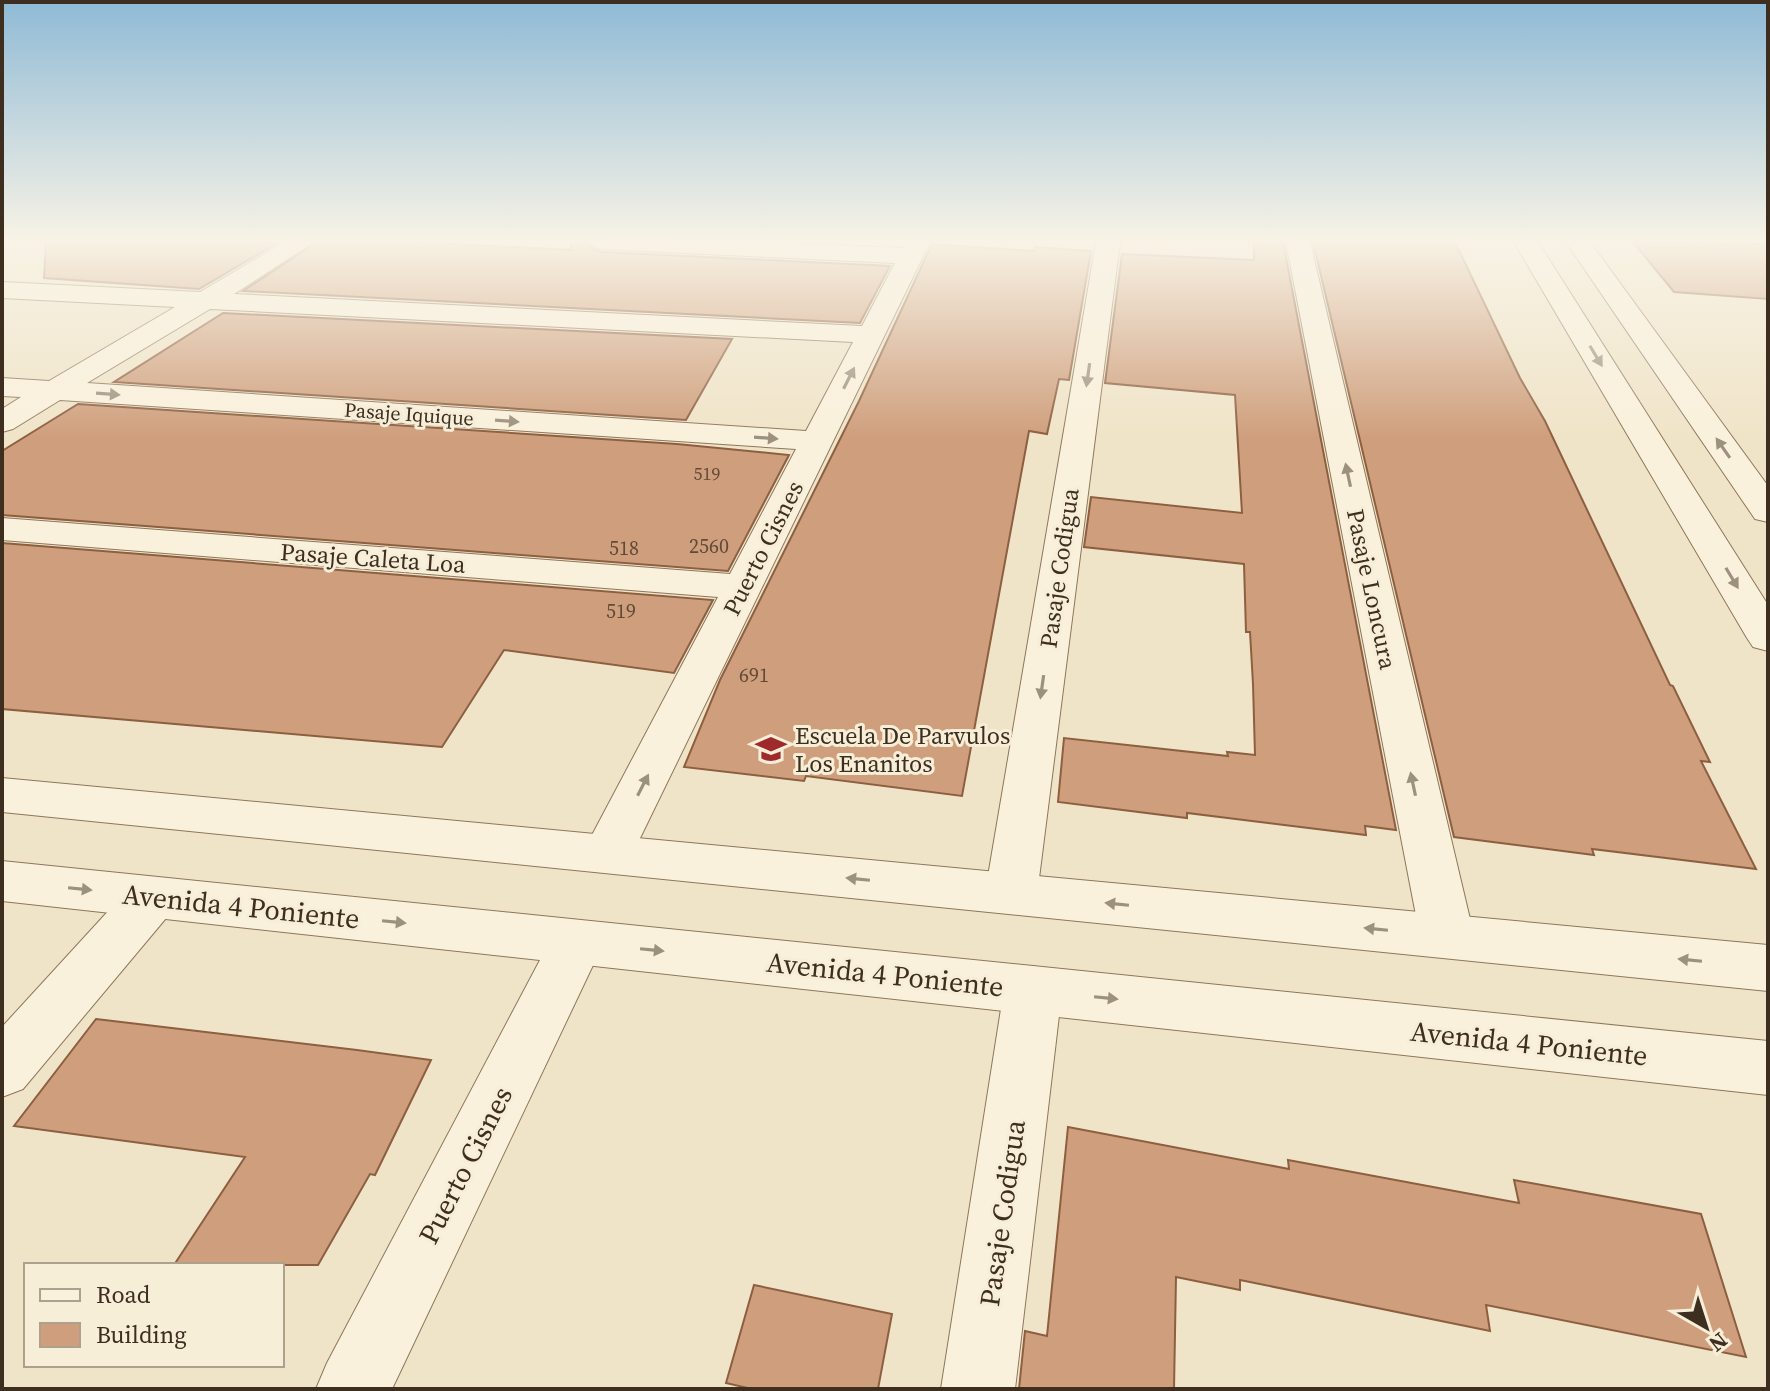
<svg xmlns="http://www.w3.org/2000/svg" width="1770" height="1391" font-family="'Source Serif 4',serif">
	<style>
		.building { fill: #cf9f7d; stroke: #8d5f41; stroke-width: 2 }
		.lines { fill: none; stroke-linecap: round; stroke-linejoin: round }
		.minor-casing { stroke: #8d765c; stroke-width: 2 }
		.tertiary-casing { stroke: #8d765c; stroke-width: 2 }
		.minor { fill: #faf1dc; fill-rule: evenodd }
		.tertiary { fill: #faf1dc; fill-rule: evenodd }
		.oneway { fill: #9c907e }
		.labels { text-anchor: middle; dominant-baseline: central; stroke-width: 6; stroke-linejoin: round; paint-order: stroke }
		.far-number-label { font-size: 18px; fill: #624a37 }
		.far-street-label { font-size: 20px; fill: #3d2e20; stroke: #f7eed8 }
		.number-label { font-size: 20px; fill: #624a37 }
		.street-label { font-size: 24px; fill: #3d2e20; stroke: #f7eed8 }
		.poi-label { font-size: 24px; fill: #3d2e20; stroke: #f7eed8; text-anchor: start }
		.near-street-label { font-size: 28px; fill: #3d2e20; stroke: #f7eed8 }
	</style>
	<rect width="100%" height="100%" fill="#f0e4c8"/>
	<path class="building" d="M46,242H279L199,289L44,278Z
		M317,242H411L571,250V242H587L592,249L602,252L890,266L860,323L243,291Z
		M1254,242H1283L1396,830L1365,826L1366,835L1187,813V818L1058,802L1064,738L1228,756L1227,752L1255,755L1253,684L1250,632H1246L1244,564L1084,547L1091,497L1242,513L1235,395L1105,383L1122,254L1254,260Z
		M1313,242H1455L1520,378L1545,421L1670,685L1673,686L1710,762L1701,761L1756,869L1592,849L1594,855L1454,837Z
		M1633,242L1768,244V299L1674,292Z
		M932,244L1034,251L1035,247L1091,251L1069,380L1059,379L1047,434L1029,431L962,796L806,776L804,781L684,767L720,680L859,401Z
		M223,313L732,339L686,420L114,382Z
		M78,404L677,444L789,455L728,571L2,515V451Z
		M2,543L713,600L674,673L504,650L442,747L2,709Z
		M96,1019L357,1050L431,1060L375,1175L370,1174L318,1265H174L245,1157L14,1126Z
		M1068,1127L1289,1169L1288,1160L1519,1203L1514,1180L1701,1214L1746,1357L1486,1305L1490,1331L1240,1280V1290L1176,1277L1174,1389H1019L1025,1331L1047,1336Z
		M754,1285L892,1314L878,1389H752L726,1383Z"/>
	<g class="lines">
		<g class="minor-casing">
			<path id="minor" d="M285,242H314L234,294L862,326L895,263L602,249L594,247L590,242H762L903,248L906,242H930L626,867L608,873L590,867L582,854L718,597L2,540V518L730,574L796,449L60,400L13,429L2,432V409L21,397L2,396V378L49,381L175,307L2,298V282L200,292ZM210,309L853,342L806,431L87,383Z
				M1096,242H1120L1037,894L1030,908L1011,914L992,908L985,894Z
				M1286,242H1310L1474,936L1466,951L1447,958L1428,951L1420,936Z
				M1514,242H1538L1768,605V651L1753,647L1747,638Z
				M1566,242H1590L1768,486V522L1755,519Z
				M153,877L172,883L179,897L172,911L23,1089L2,1097V1027L134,883Z
				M577,920L596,926L604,942L392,1389H316L327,1363L558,926Z
				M1033,966L1053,973L1062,990L1015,1389H941L1004,990L1013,973Z"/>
		</g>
		<g class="tertiary-casing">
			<path id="tertiary" d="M2,778L1768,945V991L2,812Z
				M2,861L1768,1041V1095L2,901Z"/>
		</g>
		<use href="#minor" class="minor"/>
		<use href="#tertiary" class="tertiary"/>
	</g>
	<defs><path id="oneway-solid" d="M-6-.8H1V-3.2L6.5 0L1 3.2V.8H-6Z" transform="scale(2)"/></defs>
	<g class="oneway">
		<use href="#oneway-solid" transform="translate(1596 356) rotate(59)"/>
		<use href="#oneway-solid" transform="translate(1088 375) rotate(98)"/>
		<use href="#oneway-solid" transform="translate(849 378) rotate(-63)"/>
		<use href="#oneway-solid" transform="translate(108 394) rotate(4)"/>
		<use href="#oneway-solid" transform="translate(507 421) rotate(4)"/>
		<use href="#oneway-solid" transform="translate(766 438) rotate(4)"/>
		<use href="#oneway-solid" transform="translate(1723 448) rotate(-125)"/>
		<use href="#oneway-solid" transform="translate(1348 475) rotate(-102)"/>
		<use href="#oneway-solid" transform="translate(1732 578) rotate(59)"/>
		<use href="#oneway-solid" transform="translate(1042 687) rotate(98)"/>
		<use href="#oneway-solid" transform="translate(1413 784) rotate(-102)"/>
		<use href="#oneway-solid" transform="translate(643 785) rotate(-63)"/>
		<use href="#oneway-solid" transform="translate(858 879) rotate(-174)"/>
		<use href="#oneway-solid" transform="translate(80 889) rotate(6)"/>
		<use href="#oneway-solid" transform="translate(1117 904) rotate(-174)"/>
		<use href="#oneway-solid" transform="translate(394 922) rotate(6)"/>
		<use href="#oneway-solid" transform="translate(1376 929) rotate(-174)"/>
		<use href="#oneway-solid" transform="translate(652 950) rotate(6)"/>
		<use href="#oneway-solid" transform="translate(1690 960) rotate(-174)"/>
		<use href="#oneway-solid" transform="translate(1106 998) rotate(6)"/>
	</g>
	<linearGradient id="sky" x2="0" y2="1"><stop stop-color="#8fbad6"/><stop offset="0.55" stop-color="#f8f3e6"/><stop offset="1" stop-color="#f8f3e6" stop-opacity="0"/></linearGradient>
	<rect width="1770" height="437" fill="url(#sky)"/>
	<defs>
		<g id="school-bare" transform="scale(2.4)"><path d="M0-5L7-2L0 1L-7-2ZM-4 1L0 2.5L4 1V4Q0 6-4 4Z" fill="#9e2a2b" stroke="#f7eed8" stroke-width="2.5" paint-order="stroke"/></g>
	</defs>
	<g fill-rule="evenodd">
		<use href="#school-bare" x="771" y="749"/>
	</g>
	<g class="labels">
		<g class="far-number-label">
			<text x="707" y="473">519</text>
		</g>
		<g class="far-street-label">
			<text transform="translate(409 414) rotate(4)">Pasaje Iquique</text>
		</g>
		<g class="number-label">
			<text x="709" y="546">2560</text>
			<text x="624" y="548">518</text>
			<text x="621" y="611">519</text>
			<text x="754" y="675">691</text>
		</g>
		<g class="street-label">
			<text transform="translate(763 548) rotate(-63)">Puerto Cisnes</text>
			<text transform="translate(373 558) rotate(4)">Pasaje Caleta Loa</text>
			<text transform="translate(1059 568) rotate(-82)">Pasaje Codigua</text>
			<text transform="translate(1372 589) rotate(78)">Pasaje Loncura</text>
		</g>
		<g class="poi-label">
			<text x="795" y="735">Escuela De Parvulos<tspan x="795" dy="28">Los Enanitos</tspan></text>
		</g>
		<g class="near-street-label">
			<text transform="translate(241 906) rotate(6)">Avenida 4 Poniente</text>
			<text transform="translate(885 974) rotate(6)">Avenida 4 Poniente</text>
			<text transform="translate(1529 1043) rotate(6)">Avenida 4 Poniente</text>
			<text transform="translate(465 1165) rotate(-63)">Puerto Cisnes</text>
			<text transform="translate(1002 1213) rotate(-82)">Pasaje Codigua</text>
		</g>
	</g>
	<rect width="1770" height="1391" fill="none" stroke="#3d2e20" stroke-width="8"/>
	<rect x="24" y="1263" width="260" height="104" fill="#f7eed8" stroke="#ada18e" stroke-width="2"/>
	<rect x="40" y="1289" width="40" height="12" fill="#faf1dc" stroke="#ada18e" stroke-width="2"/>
	<text x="96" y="1303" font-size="24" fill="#3d2e20">Road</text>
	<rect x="40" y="1323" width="40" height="24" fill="#cf9f7d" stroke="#ada18e" stroke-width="2"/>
	<text x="96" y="1343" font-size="24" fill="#3d2e20">Building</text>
	<g transform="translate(1706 1327) rotate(141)" stroke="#f7eed8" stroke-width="6" paint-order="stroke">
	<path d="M0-6L14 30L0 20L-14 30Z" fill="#3d2e20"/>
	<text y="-12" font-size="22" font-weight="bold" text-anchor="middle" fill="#3d2e20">N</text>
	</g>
</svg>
